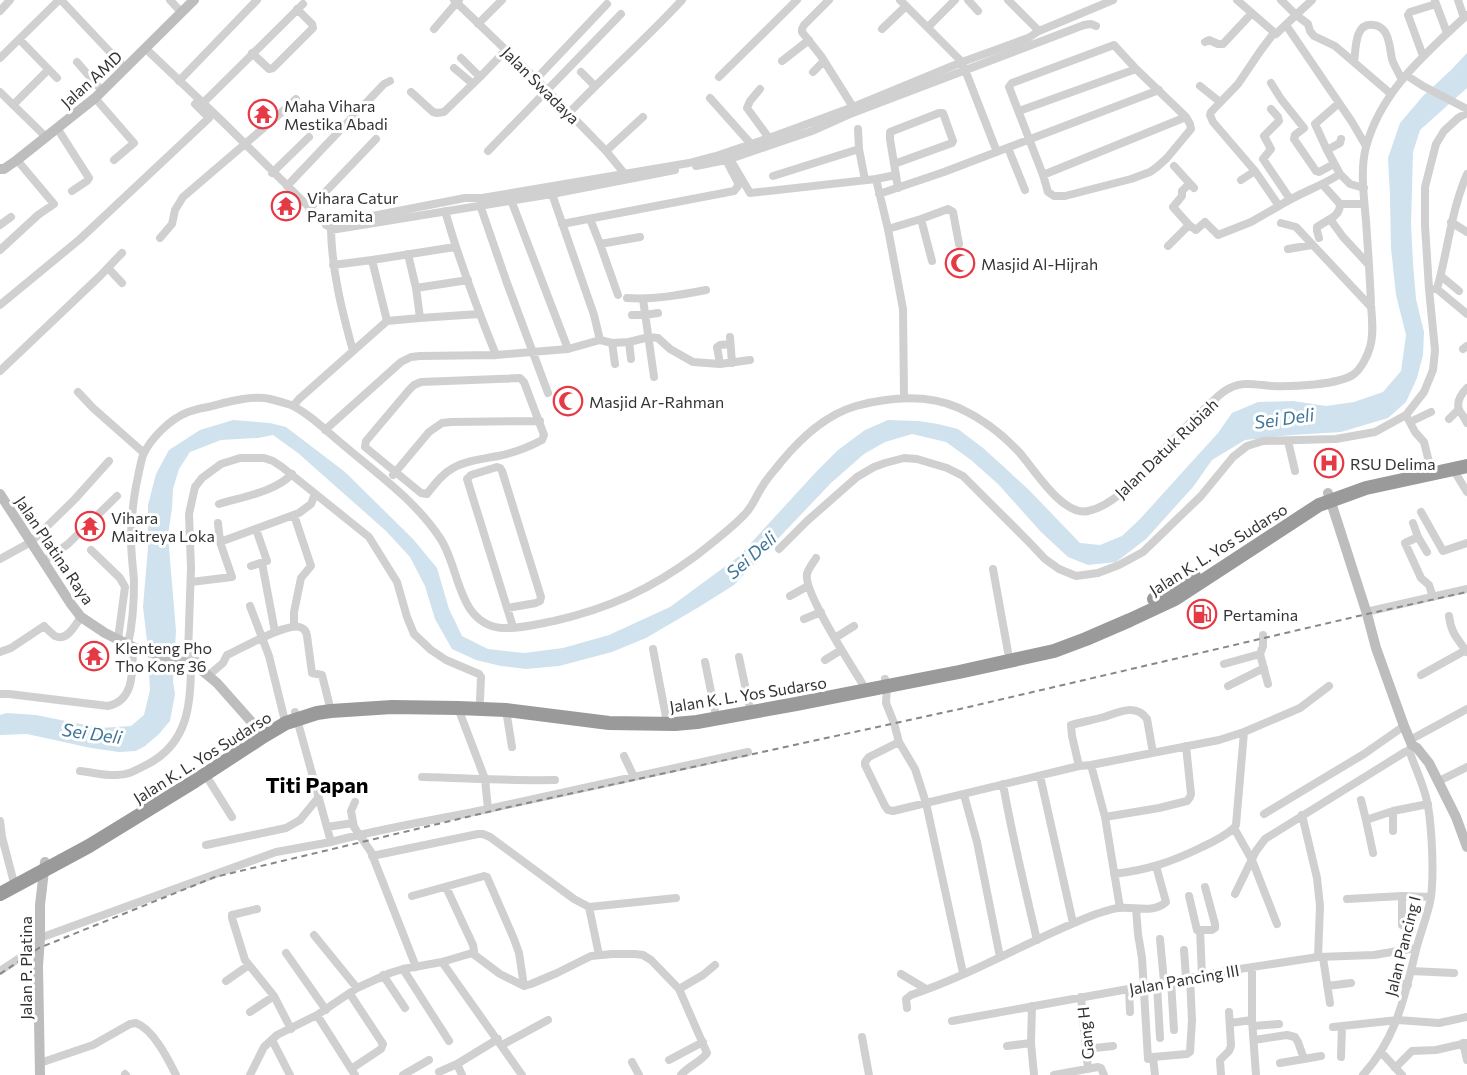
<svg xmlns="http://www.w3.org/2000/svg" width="1467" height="1075" font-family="Commissioner,sans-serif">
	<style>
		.water { fill: #cfe2ee }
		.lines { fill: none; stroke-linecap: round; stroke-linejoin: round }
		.street { stroke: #d0d0d0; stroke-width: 8 }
		.secondary { stroke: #bdbdbd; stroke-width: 10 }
		.highway { stroke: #9a9a9a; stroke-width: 14 }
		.rail { stroke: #888; stroke-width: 2; stroke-dasharray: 6 4.5; stroke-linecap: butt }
		.labels { text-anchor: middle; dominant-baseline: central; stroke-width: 6; stroke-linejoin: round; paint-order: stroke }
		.street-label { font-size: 16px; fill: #333; stroke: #fff }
		.poi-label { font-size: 16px; fill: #333; stroke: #fff; text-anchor: start }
		.water-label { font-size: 18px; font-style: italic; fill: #3f7597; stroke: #fff }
		.district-label { font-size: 22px; font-weight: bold; fill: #000; stroke: #fff }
	</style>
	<rect width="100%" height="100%" fill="#fff"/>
	<path class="water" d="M1467,53V88L1420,130L1413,152L1411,224L1413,263L1416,299L1424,332L1423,355L1417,378L1406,402L1388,418L1341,432L1292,435L1245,440L1212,460L1193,487L1146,539L1116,562L1088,565L1068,557L1041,532L998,484L971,460L946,442L912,434L885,442L864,454L831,483L734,585L699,607L646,638L612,652L559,666L526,669L501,666L476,660L452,649L435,619L425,586L410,557L386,531L298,453L273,435L258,438L221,440L190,452L179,469L173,489L172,508L168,535L176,631L173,682L175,694L170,721L159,734L145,746L136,751L119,752L91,748L27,734L0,735V715L7,713L36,715L100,728L131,726L144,715L150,690L147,641L143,607L148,547V505L156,474L169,450L200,430L233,420L270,423L286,427L345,472L413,539L437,568L449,609L462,636L488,649L524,653L563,648L609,635L670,607L738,557L816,472L838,450L865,430L888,420L919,421L938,424L958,429L983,448L1003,466L1030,491L1080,543L1100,545L1122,536L1141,518L1178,477L1218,433L1232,413L1258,402L1293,401L1326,406L1354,402L1383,392L1401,371L1406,335L1396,295L1391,248L1390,196L1388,158L1400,123L1423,96L1451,70Z"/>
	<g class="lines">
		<path class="street" d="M61,0L125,68
			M170,0L181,12
			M454,0L536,79L606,151L624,173
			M829,0L804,25L802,29V32L821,56L853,107
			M900,0L962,62L997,152
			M968,0L978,11
			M1008,0L1039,31
			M1237,0L1276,34L1296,15L1308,24L1310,31L1314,36L1335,46L1391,94
			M1281,0L1296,15L1312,0
			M1458,0L1464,18
			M1435,1L1447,33
			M0,11L10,0
			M478,24L502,0
			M1286,25L1352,122L1366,146
			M928,27L955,0
			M434,29L459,0
			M882,29L906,6
			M20,40L57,78
			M1205,42L1209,40L1218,44H1223L1252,13
			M1114,45L1136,69L1186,117L1190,124L1191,129L1167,158L1157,167L1150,172L1131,179L1065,196H1054L1048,192L1043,175L1009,87L1012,83Z
			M145,48L222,121L329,227
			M252,53L269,69L273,68L313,28L312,24L297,9
			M1423,56L1408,15L1410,12L1436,4
			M0,58L59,0
			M461,58L480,77
			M782,61L809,40
			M77,62L102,91
			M1354,62C1356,51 1354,22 1373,25C1377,25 1382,28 1385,32C1390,40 1390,50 1392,59C1394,66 1399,73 1402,80
			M454,68L473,84
			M581,72L595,86
			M813,72L824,61
			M1406,75L1423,86L1467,109
			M719,77L797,0
			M536,79L607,4
			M179,81L257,0
			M1271,83L1281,99L1304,128L1295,135L1294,139L1316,171L1319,172L1334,164
			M1200,86L1220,102
			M760,89L750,101L747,108L769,138
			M0,92L46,137
			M411,92L433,112L437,113L444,112L480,77L506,50
			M95,98L134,143L114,160
			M710,98L751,144
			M203,103L303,4
			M13,105L48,70
			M1271,109L1278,117L1279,121L1264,136L1271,149L1263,159L1290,199
			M1019,111L1136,69
			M569,113C606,74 646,39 682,0
			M57,128L89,178L87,181L72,191
			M858,129L859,149
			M1008,148L1025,190
			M1327,150L1315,124L1339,103
			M488,151L621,14
			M606,151L643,117
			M894,164L952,143L953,141L943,113H939L890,132V139L898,188
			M1174,166L1194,188
			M272,173L309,137
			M1340,174L1327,150L1340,143L1341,139
			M1043,175L1186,117
			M773,176L859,149L865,180
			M876,179L896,175
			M1241,180L1255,171
			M1323,185L1340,204H1364
			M287,186L384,84L390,81
			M552,194L594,315L600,340
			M879,194L944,172L1159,90
			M511,200L568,349
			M480,205L507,283L548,393
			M1279,206C1299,193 1320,187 1340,174L1350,184L1364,188
			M309,209L376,139
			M445,211C459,260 477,308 496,355
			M590,219L600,244L640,237
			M921,219L932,261
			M1330,219C1336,216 1340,212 1340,204
			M1451,222L1467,232
			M1281,223L1296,227L1371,307
			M562,224L734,191L738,186V183L726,160L696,166
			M0,225L11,217
			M326,225L465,198H482L689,163L719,155L769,138L853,107L962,62L1028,38L1039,31L1113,0
			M1189,225L1196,230L1205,222L1218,235L1251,222L1279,206L1255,171L1213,122L1210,115L1211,112L1238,84L1261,50L1274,33
			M888,229L921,219L948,209L953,212L959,244
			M160,238L172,224L175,210L183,197L274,119L296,99
			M1319,238L1317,231V227L1330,219L1343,237L1369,265
			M600,244L618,295
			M1168,246L1189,225L1173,207L1182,196V191L1189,184
			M1288,249L1312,245
			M0,250L38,215L54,204L17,160
			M408,254L416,288
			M372,260L387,321
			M333,265L372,260L455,247
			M108,268L122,283
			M1441,276L1459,291
			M1434,289H1437L1467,314
			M1437,289C1448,250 1451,211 1467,174
			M627,298C653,300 680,295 706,290
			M643,299L654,377
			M0,305L80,239L209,118L195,104
			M632,315H645L658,313
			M420,318L416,288L468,280
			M730,337L732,363
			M629,342L631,359
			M612,343L615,364
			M1463,349L1467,346
			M353,351C342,311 332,272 331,230L552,194L675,170
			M720,364L717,347L720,345L730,344
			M0,371L100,276L122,253
			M520,378L524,382L544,435L542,440C529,447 513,453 498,456C483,459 467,460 453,468C442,474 435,484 427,494L421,493L365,447L366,441L409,390L414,385L421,382Z
			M1467,388C1461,394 1456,401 1459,410C1462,415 1465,418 1467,423
			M78,392L93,408L144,453
			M904,398L903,309L888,229L876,179L750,193L730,159L812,131L850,114L1084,25L1091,24L1096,26
			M293,406L299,399L387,321L420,318L479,314
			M1406,415L1415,432L1424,442L1430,466
			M1449,419L1459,409
			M1410,422L1431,412
			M325,430L401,362L411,357L420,356L496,355L568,349L600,340L612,343L629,342L649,337L658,338L670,349L693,362L720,364L750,360
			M1288,441L1295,471
			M1453,469L1467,492
			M393,475L429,432L442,423L451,422L540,421
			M219,504C242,497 275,492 292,474
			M1421,512L1443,551L1467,543
			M218,523L220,542L299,513L311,504L315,494
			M1413,523L1418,537L1427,552
			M1418,537L1405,543L1421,578L1429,585L1433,597
			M779,549L807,521L857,477L874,467L885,463L904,458L917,459L947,468L963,476L1027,540L1045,559L1059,569L1076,576L1098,573L1119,565L1143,552L1201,496L1233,457L1247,446L1263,441L1336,439L1375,432L1406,415L1424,392L1433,370L1435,350L1429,289L1425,225V187L1436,144L1444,131L1458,118L1467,113
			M91,550L120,578L125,587L118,639
			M816,558C813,563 808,569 807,574C803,591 851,665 862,683
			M0,559L31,542L75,499L109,461
			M44,561L68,544L117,496
			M262,563L275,632
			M251,566L267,561L256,529
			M993,569L1008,652
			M191,582L232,577L220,542
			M790,596L808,586
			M250,606L269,656L284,717
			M507,608L536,603L540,601L541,597L502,471L500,468L497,467L471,475L467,479L513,627
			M1366,612L1467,589
			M1449,616C1451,633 1457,638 1467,652
			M804,619L821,612
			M294,626V612L301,578L311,566L294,515
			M835,638L854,626
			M128,644C133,623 134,602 134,581C133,567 131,553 131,539C131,521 133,503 136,486C138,477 140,465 143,455C151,438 170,419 188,412C194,410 201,408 208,407C228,402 251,395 270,399C274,400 288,404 291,405C310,414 325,430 341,443C376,473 415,500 440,538C460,567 457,624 502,628C519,629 538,624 554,621C610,608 651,589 697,555C713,542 731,529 745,514C753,506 756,496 762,487C767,478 775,470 781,462C801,438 825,415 856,406C890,397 927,394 959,408C981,418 1003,435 1019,452C1034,469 1063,517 1088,511C1118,505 1148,466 1168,445C1183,430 1197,415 1213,401C1217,397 1225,390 1230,388C1243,381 1257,385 1271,386C1290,387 1340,385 1354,374C1361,369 1368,355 1370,347C1374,334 1372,319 1371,305C1370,277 1368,249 1366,221C1364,198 1360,169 1366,147C1381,91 1426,53 1467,15
			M653,649L666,717
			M0,652L11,648L44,626C47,629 51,633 55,636C67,642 75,625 81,617
			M1260,654L1263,646V635
			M739,657L749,704
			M825,660L841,650
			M705,662L715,711
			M1224,664L1260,654L1268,684
			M200,669C199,661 194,658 188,654L191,568L189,514L195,487L202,478L221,464L240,458H264L273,461L282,467L369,537L397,582L407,617L414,634L431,650L446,660L479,674L481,677L480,700
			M209,675L223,663L227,655C241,649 290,620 302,628C306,630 306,632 307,636L312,673L322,675L329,703
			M1421,675L1466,650
			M885,679L887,687L886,703L894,723L899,742L915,769L926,803L963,973
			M1228,686L1264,668
			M0,694H9L108,706C136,700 132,668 133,647
			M458,708L485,779L488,809
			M506,710L512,747
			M1410,740L1467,709
			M899,742L869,757L865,762V765L885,806L888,810L893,811L1079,766L1091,765L1219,740L1244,732L1300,708L1329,686
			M624,756L634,777
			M1091,765L1105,817L1120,908
			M1079,766L1072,736L1071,725C1082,722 1093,720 1104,717C1119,712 1136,703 1147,719L1153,753
			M80,771C92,772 105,776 117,775C129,775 138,769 148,764C188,743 191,704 191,664
			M205,774L232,817
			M1040,776L1073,923
			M422,777C467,778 511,781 555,780
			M1439,781L1467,767
			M1003,784C1012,836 1025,888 1037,940
			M964,795L977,842L1000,957
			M1361,800L1366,820L1373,853
			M355,802L351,811L354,827L371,852L416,967
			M1393,811V831
			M1264,814L1364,754L1404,726
			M1302,815L1317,878L1320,906L1318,957
			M1105,817L1159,808L1187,801L1190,797L1191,794L1186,746
			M1366,820L1393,811L1428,804
			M0,821L2,837L13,879
			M327,827L353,823
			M1234,828L1252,860L1277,924
			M331,842C383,828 436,820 488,809C575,790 661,771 748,752
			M206,845L286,828L300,820L318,798
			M372,856L478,834H483L490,837L574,899L589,907L676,898
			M1114,874C1147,870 1172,862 1202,847C1213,842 1225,836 1234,828L1236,825L1244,732
			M446,887L473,945L474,951L472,953
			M1235,894L1256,851L1265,839L1405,752
			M412,896L484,876L487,877L514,939L519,953L524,986L500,974L472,953
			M1189,896L1197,930H1212L1215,928V924L1205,887
			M1347,899L1402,896L1431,897
			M589,907L599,955
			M257,909L232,915V918L245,960L274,996L291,1029
			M1136,909L1138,934L1142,958L1148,1059L1153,1057L1155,1075
			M1402,925V896
			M1200,930L1202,975
			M314,935L357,988
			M40,938L276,852L331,842L295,712
			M1160,939L1164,982
			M1184,950L1186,978
			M286,953L326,1010
			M1323,958L1330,1003
			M442,962L522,1075
			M1252,967V1020L1256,1075
			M403,969L449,1041
			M0,971L39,945
			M1411,971L1454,973
			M901,974L926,989
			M383,975L405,1008
			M226,981L249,965
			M1171,981L1174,1030
			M1392,981L1408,985
			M1157,984L1160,1038
			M524,986L531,984L557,973L591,956L612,954H635L643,955L651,960L679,989L703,975L715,965
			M1327,986L1351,983
			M679,989L707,1053C701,1062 688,1066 681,1075
			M1129,989L1130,1012
			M350,994L383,1044L381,1049L351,1069
			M1081,997L1088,1069
			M1032,1006L1031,1043L1034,1075
			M907,1008L906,999L911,995C974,974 1033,938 1096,914C1103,912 1110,909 1118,908C1134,906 1153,914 1166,902L1156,866
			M250,1012L274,996
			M317,1015L355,1075
			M952,1021L1233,970L1318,957L1374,955L1416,948
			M1230,1023L1252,1020
			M1253,1026L1279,1024
			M1333,1027L1398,1020L1439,1023L1467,1017
			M862,1037L869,1075
			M272,1040L290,1075
			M1254,1040L1287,1035L1295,1037L1298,1042L1304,1059L1280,1063
			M1463,1043L1467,1060
			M502,1045L548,1020
			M1007,1046L1031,1043
			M1086,1049L1113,1046
			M1381,1052L1402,1075
			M1153,1057L1187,1054L1190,1052L1192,1020L1190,978
			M1341,1057L1342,1026
			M1304,1059L1321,1056
			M669,1060L703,1042
			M632,1062L639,1075
			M40,1063L93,1045L130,1024L136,1023C153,1029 168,1059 176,1075
			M457,1064L462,1075
			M1395,1068L1412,1051L1436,1050L1467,1043
			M439,1072L457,1064L498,1039
			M125,1074L126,1075
			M250,1075L264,1047L277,1035L317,1015L357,988L390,973L403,969L442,962L472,953
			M403,1075L429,1060
			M1054,1075L1098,1067L1101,1068L1104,1075
			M1221,1075L1220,1060L1229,1051L1231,1046L1229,1012
			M1363,1075C1397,1037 1404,998 1416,950C1420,933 1428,915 1431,897C1434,873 1432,830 1428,806C1425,787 1415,768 1409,750L1412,745"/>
		<path class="secondary" d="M0,169H4L17,160L95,98L194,0
			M1328,493L1367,614L1376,648L1404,726L1412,745L1417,748L1429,763L1456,817L1467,847
			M0,494L71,604L81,617L105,633L133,647L191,664L200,669L217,683L264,736
			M40,1075L38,966L40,938V905L45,862"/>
		<path class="highway" d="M1154,599L1194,576
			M0,894L89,846L195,781L264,736L286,723L317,713L331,711L392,707L458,708L506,710L609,723L675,724L697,722L796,704L959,672L1054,651L1086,639L1130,620L1175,599L1319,505L1366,488L1467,466"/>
		<path class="rail" d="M0,974L39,948L215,877L509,807L960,709L1367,614L1467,592"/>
	</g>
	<defs>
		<g id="temple-ring" transform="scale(1.5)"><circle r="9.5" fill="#fff" stroke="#e63946" stroke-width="1.5"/><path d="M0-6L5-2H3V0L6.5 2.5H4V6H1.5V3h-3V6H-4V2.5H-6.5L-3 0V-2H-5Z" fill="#e63946"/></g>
		<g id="mosque-ring" transform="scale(1.5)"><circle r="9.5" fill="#fff" stroke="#e63946" stroke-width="1.5"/><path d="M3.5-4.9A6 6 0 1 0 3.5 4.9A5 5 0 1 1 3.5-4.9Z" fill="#e63946"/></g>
		<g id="hospital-ring" transform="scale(1.5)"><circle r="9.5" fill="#fff" stroke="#e63946" stroke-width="1.5"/><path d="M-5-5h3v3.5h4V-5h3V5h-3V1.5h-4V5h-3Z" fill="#e63946"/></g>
		<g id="fuel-ring" transform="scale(1.5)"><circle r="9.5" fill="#fff" stroke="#e63946" stroke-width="1.5"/><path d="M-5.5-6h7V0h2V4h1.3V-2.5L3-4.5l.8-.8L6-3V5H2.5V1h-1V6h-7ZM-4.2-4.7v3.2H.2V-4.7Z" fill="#e63946"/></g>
	</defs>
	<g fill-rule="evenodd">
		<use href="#temple-ring" x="263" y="114"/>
		<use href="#temple-ring" x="286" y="206"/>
		<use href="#mosque-ring" x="960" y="263"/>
		<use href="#mosque-ring" x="568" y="401"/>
		<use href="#hospital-ring" x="1329" y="463"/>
		<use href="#temple-ring" x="90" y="526"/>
		<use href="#fuel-ring" x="1202" y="614"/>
		<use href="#temple-ring" x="94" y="656"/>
	</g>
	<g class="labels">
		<g class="street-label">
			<text transform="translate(91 79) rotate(-42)">Jalan AMD</text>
			<text transform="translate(541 85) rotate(45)">Jalan Swadaya</text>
			<text transform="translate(1166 448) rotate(-44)">Jalan Datuk Rubiah</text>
			<text transform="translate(1218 549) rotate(-32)">Jalan K. L. Yos Sudarso</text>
			<text transform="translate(55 550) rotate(56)">Jalan Platina Raya</text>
			<text transform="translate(748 694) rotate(-9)">Jalan K. L. Yos Sudarso</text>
			<text transform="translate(202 757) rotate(-32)">Jalan K. L. Yos Sudarso</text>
			<text transform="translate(1402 946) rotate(-76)">Jalan Pancing I</text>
			<text transform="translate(25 968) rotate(-90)">Jalan P. Platina</text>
			<text transform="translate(1184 979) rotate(-10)">Jalan Pancing III</text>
			<text transform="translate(1085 1033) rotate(-96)">Gang H</text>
		</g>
		<g class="poi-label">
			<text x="284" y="105">Maha Vihara<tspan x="284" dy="18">Mestika Abadi</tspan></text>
			<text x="307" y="197">Vihara Catur<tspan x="307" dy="18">Paramita</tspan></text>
			<text x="981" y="263">Masjid Al-Hijrah</text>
			<text x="589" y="401">Masjid Ar-Rahman</text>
			<text x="1350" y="463">RSU Delima</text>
			<text x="111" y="517">Vihara<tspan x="111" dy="18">Maitreya Loka</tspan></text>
			<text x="1223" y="614">Pertamina</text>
			<text x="115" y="647">Klenteng Pho<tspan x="115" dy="18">Tho Kong 36</tspan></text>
		</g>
		<g class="water-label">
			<text transform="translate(1284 418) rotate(-8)">Sei Deli</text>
			<text transform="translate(751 555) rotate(-42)">Sei Deli</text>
			<text transform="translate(92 733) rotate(8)">Sei Deli</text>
		</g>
		<g class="district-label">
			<text x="317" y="784">Titi Papan</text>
		</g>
	</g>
</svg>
